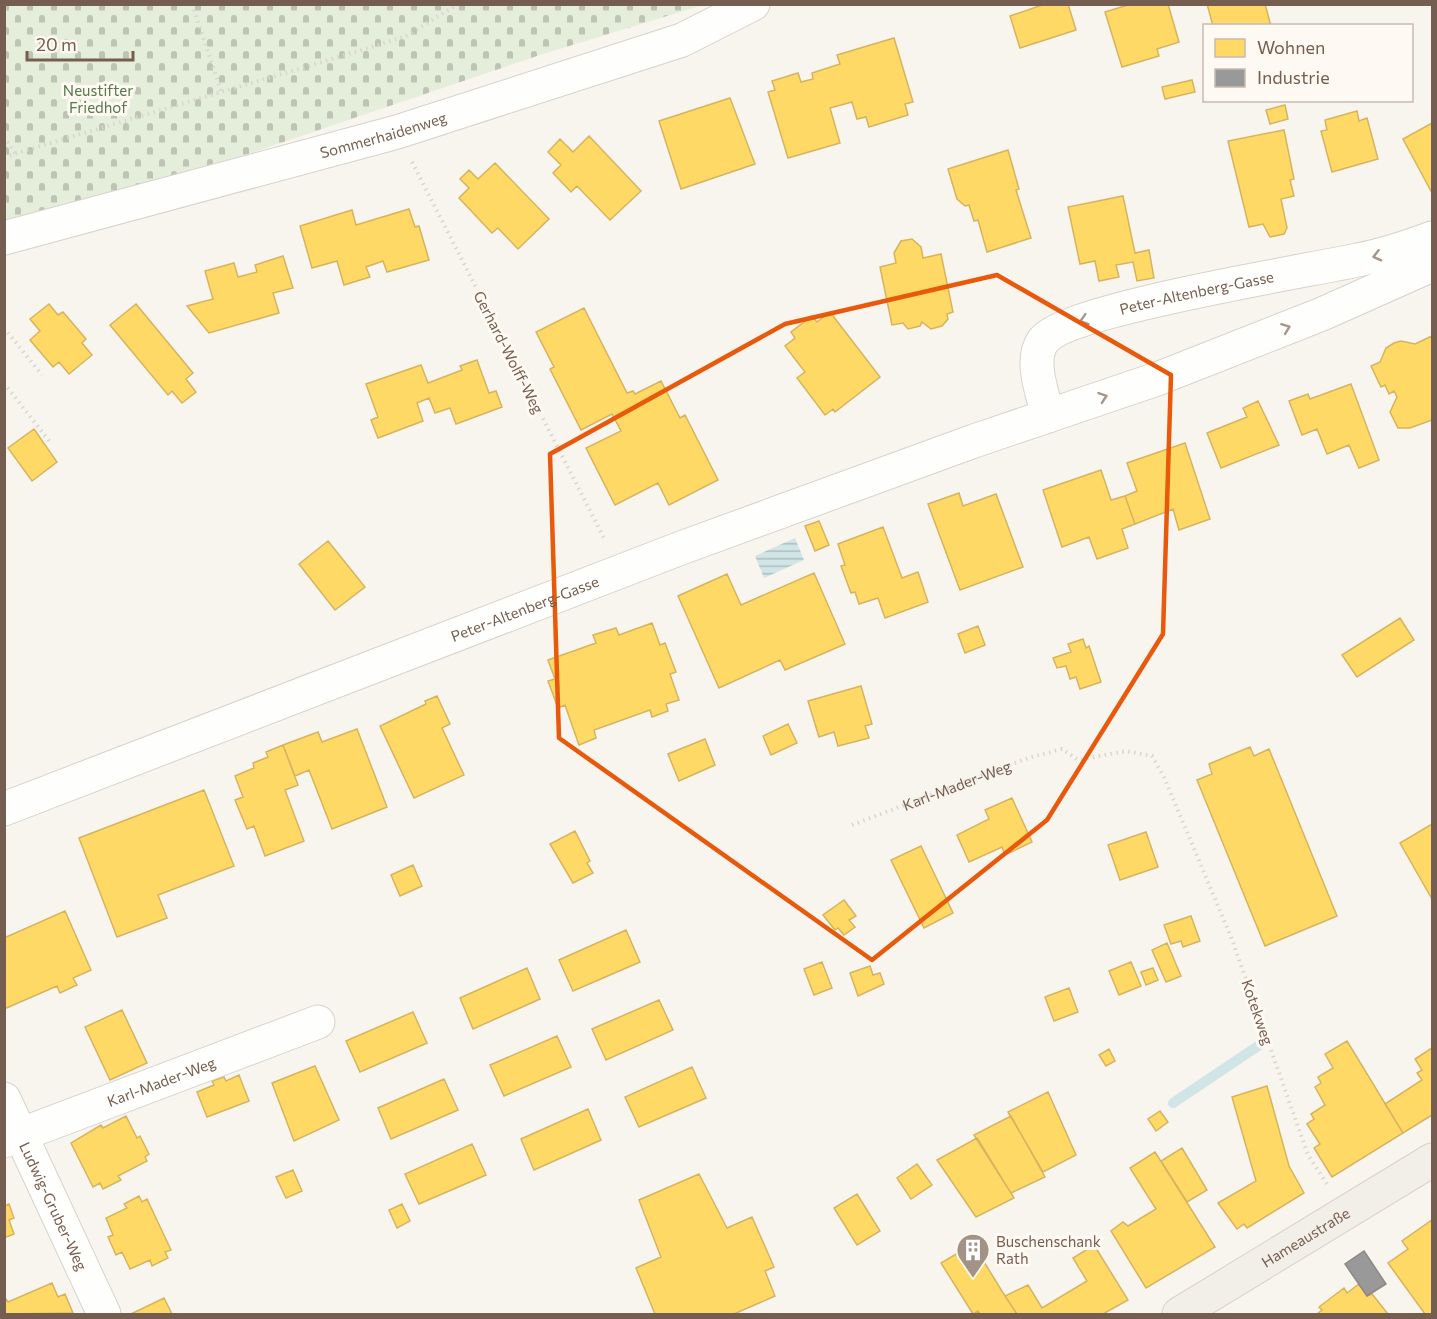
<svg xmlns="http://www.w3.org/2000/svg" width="1437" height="1319" font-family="Commissioner,sans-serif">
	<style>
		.cemetery { fill: url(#cemetery-stones) }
		.water { fill: url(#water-rules) }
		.homes { fill: #ffd966; stroke: #d6b45f; stroke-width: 1.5 }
		.industry { fill: #999; stroke: #8e8783; stroke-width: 1.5 }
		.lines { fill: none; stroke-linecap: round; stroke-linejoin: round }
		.stream { stroke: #d1e5e7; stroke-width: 10 }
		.minor-casing { stroke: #d7d2cc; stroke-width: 35 }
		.major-casing { stroke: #d9d1cb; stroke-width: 35 }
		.path { stroke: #dad5d0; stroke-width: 4; stroke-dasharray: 1.5 4.5; stroke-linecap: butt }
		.minor { stroke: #fefefc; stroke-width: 33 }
		.major { stroke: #f2efe8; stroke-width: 33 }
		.oneway { stroke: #a5968c }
		.marked { fill: none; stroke: #e8590c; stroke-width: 4.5; stroke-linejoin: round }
		.labels { text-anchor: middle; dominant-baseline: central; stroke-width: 6; stroke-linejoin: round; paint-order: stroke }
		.park-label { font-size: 15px; fill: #557948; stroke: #fef9f2 }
		.street-label { font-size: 15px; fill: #755e4f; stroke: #fef9f2 }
		.poi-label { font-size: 15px; fill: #755e4f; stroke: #fef9f2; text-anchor: start }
	</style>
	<defs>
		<pattern id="cemetery-stones" width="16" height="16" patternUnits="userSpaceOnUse" patternTransform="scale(1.5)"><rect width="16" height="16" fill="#e5eeda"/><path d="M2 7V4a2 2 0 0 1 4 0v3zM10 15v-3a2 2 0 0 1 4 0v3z" fill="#bec4b3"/></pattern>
		<pattern id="water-rules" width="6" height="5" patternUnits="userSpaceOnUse" patternTransform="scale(1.5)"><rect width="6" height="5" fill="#d1e5e7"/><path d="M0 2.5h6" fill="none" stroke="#aebdbe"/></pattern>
	</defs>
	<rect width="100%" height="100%" fill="#f8f5ee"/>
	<path class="cemetery" d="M5,5H703L540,55L239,157L5,221Z"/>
	<path class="water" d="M795,538L804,560L764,578L755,556Z"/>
	<path class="homes" d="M1045,4H1068L1076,30L1020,48L1010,16Z
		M1131,4H1168L1179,42L1157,49L1159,56L1122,67L1105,12Z
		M1207,4H1265L1271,26H1213Z
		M894,38L913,102L905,104L908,115L869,127L866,117L857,119L852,102L830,108L840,143L788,158L768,92L775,90L772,81L798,73L801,82L813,79L812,73L840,64L837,55Z
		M1192,80L1195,92L1165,99L1162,87Z
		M730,98L755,164L681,189L659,121Z
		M1285,105L1288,119L1270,124L1266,110Z
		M1357,111L1359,121L1367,118L1378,159L1332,172L1321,131L1327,130L1325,120Z
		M1432,123V193L1403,139Z
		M1284,130L1294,179L1290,180L1294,196L1281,199L1287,228L1284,234L1270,237L1263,224L1249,227L1228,141Z
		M589,136L641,191L610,220L577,186L571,192L553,173L561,165L548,152L560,139L573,152Z
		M1008,150L1019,189L1016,190L1031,238L987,252L978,220L974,221L969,205L965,206L957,199L948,169Z
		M495,163L549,219L518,249L498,228L492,233L459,198L469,188L460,179L469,170L478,179Z
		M1123,196L1135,253L1149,250L1154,278L1137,281L1133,262L1116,265L1119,277L1099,281L1095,261L1080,264L1068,207Z
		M409,209L415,227L419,226L429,260L387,272L383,261L366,267L370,277L344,285L337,261L312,268L300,226L352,210L356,225Z
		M912,239L921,247L923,258L941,254L953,312L947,314L948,319L942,326L931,329L922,322L920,326L908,329L903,323L892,325L880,267L896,263L894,253L901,241Z
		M283,256L293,288L273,293L279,313L209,333L187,306L213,299L205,271L234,263L238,277L257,272L255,265Z
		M49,304L58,315L63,312L86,339L82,343L92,355L69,374L59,362L53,367L30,340L40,331L30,319Z
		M136,304L193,373L186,379L196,392L182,403L172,391L168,395L110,325Z
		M584,308L627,393L633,391L635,394L661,381L680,418L685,415L718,480L669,505L658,483L615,505L586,448L621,431L612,414L581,430L550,369L554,367L536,332Z
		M830,312L880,377L835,412L833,409L825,415L797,378L805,372L785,346L795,338L791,332L812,316L817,322Z
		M1432,336V420L1410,428H1398L1390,412L1397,397L1394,391L1389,394L1385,385L1381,387L1371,366L1380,362L1386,348L1394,343L1401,341L1415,344Z
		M477,360L489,393L496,391L502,407L456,424L450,408L435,413L429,398L417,403L423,421L378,438L371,420L378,417L366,384L421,365L428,383L462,370L460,366Z
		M1351,384L1379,460L1359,468L1349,445L1327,454L1317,429L1302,435L1289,401L1308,394L1310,399Z
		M1258,401L1279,445L1221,468L1207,433L1247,417L1243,408Z
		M34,429L57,462L32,481L8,448Z
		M1185,443L1210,519L1179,530L1173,509L1135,524L1125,496L1137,491L1127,463Z
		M1101,470L1111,500L1125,496L1135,524L1122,529L1128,548L1097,559L1089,537L1062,547L1043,490Z
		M959,493L963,506L996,494L1023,567L960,590L928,504Z
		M819,521L829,545L815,551L805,526Z
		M883,527L902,578L918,572L928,602L885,618L878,598L859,604L855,592L851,593L841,566L845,565L838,544Z
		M328,541L365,587L335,610L299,564Z
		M814,573L845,644L785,670L780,660L719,688L678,596L727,574L741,605Z
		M1400,618L1414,640L1357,677L1342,655Z
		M652,623L660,645L665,643L676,672L670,674L679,700L666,704L668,711L652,717L650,710L594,730L596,738L579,745L565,705L558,708L548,681L555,679L548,660L596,643L593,635L616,628L619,635Z
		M978,626L985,645L965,653L958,634Z
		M1083,639L1086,648L1089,646L1101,682L1080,689L1076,677L1070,679L1066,666L1057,668L1053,658L1071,652L1068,644Z
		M861,686L872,724L865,726L869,738L838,746L834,732L819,737L808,701Z
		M437,696L450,724L442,728L464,775L414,798L380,726L426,704L425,701Z
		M788,724L797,743L771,755L763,736Z
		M357,729L387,807L332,829L309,770L295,776L283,745L318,732L322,742Z
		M705,739L715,765L679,781L668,754Z
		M283,745L298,785L285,790L304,841L265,856L254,826L247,829L235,800L243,797L235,776L254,768L253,763L268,757L266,752Z
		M1250,747L1254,756L1269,749L1337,916L1265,946L1197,780L1212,774L1209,764Z
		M204,790L234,866L158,895L167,918L117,937L79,838Z
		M1012,798L1032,842L1005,855L1002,847L969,862L957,835L989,819L985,810Z
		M1432,824V899L1400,843Z
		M575,831L590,861L587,863L593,873L573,883L550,844Z
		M1146,832L1158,867L1120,880L1108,845Z
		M921,846L953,913L924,928L891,860Z
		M413,865L422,886L400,896L391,875Z
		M844,900L856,916L849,920L855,927L844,935L838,928L835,930L823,915Z
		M65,911L91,970L73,978L77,985L60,993L57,986L4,1009V938Z
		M1191,916L1200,941L1183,947L1181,941L1171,944L1164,925Z
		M626,930L640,962L573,991L559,960Z
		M1167,943L1181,976L1166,982L1152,950Z
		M822,962L832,988L814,995L804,969Z
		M1131,962L1141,986L1119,995L1109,971Z
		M870,966L873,975L880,973L884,984L858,996L850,973Z
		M527,968L540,999L473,1029L460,998Z
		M1153,968L1158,980L1146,985L1141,972Z
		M1069,988L1078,1012L1054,1021L1045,997Z
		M659,1000L673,1030L606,1060L592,1029Z
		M122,1010L147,1063L110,1080L85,1027Z
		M413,1012L427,1043L360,1072L346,1041Z
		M557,1036L571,1067L504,1096L490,1065Z
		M1347,1041L1403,1133L1332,1177L1314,1148L1320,1144L1307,1124L1314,1119L1311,1114L1325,1105L1315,1087L1321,1083L1318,1077L1333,1068L1325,1054Z
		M1432,1048V1115L1403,1133L1385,1104L1422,1080L1417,1073L1422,1070L1415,1059Z
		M1109,1049L1115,1061L1106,1066L1099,1055Z
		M315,1066L339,1120L294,1141L272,1083Z
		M692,1067L706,1098L639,1127L625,1097Z
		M239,1075L249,1101L207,1117L197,1092L214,1085L212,1081L224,1077L226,1081Z
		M444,1079L458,1110L391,1139L378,1108Z
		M1267,1086L1289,1166L1304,1193L1247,1228L1244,1224L1237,1229L1218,1203L1256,1181L1232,1097Z
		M1048,1092L1076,1155L1043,1172L1008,1112Z
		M588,1109L601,1140L534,1170L521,1139Z
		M1160,1111L1168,1122L1156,1131L1148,1119Z
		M126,1116L137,1138L140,1136L149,1154L145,1157L147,1161L118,1176L121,1180L103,1189L100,1183L93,1187L71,1143L101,1125L103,1128Z
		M1011,1116L1045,1177L1011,1193L974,1135Z
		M977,1138L1014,1198L976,1217L937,1160Z
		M472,1144L486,1175L419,1204L405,1174Z
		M1182,1148L1207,1190L1187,1202L1161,1161Z
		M1155,1152L1215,1247L1146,1288L1111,1231L1123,1222L1128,1226L1156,1209L1130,1168Z
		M917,1164L932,1185L911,1199L897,1178Z
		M293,1170L302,1191L286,1198L276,1177Z
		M699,1174L727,1228L752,1217L774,1267L765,1271L775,1296L734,1314H655L636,1268L661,1257L639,1200Z
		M857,1194L880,1231L857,1245L834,1208Z
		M139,1196L142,1202L147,1199L171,1250L165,1252L168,1258L152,1266L150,1260L130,1269L122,1252L116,1255L108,1237L113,1235L106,1218L127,1208L124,1204Z
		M9,1204L14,1218L9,1220L14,1234L4,1238V1206Z
		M402,1204L410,1221L397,1228L389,1210Z
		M1432,1220V1314H1425L1388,1263L1408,1249L1402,1241Z
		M973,1244L1005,1296L1017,1314H980L978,1311L973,1314L941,1263Z
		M1094,1245L1128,1300L1103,1314H1017L1005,1296L1028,1285L1042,1308L1087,1281L1073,1258Z
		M52,1283L58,1297L65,1294L73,1313L4,1314V1296L8,1302Z
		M1359,1284L1367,1296L1372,1294L1388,1314H1317L1322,1310L1319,1307L1344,1288L1347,1293Z
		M164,1298L172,1314H131Z"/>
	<path class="industry" d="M1364,1251L1386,1284L1367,1296L1345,1264Z"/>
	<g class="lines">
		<path class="stream" d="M1173,1103L1261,1044"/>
		<g class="minor-casing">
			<g id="minor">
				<path id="s2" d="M4,238L397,132L682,40L753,4"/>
				<path id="s3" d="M1048,416C1043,394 1029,361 1043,341C1066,309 1307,271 1358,260C1384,255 1408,247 1432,238"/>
				<path id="s4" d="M4,809L681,548L974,441L1157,379L1322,314L1432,265"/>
				<path id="s5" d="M4,1099L104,1314"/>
				<path id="s6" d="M4,1141L318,1022"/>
			</g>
		</g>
		<g class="major-casing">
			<g id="major">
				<path id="s7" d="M1179,1314L1432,1160"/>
			</g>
		</g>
		<g class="path">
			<path d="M192,4L222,94"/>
			<path d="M4,137L15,153"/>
			<path d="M4,157L372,47L406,36L458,4"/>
			<path d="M412,162L605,540"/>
			<path d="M4,328L42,375"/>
			<path d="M4,383L50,442"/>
			<path id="s1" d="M852,825L1028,758L1062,749L1078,760L1126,751L1152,756L1164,777L1231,937L1308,1155L1327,1184"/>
		</g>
		<use href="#minor" class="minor"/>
		<use href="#major" class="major"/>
	</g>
	<defs><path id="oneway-chevron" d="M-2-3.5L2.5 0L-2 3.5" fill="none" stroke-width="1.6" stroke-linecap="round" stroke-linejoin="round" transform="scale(1.5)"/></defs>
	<g class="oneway">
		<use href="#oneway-chevron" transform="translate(1377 256) rotate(166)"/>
		<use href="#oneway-chevron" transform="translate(1084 320) rotate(163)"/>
		<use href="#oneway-chevron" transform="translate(1286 328) rotate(-21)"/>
		<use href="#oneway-chevron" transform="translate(1103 397) rotate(-19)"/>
	</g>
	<path class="marked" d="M997,275L1171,375L1163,634L1047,820L872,960L559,738L550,454L785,324Z"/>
	<defs>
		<g id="building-pin" transform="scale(1.725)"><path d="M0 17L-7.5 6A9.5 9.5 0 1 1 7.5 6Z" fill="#a39387" stroke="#fef9f2"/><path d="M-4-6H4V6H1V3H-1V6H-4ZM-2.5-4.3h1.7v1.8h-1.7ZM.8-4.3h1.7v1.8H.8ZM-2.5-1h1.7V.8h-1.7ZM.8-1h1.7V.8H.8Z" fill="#fff"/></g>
	</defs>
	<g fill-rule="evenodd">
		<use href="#building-pin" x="973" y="1250"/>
	</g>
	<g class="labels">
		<g class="park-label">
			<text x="98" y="90">Neustifter<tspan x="98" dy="17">Friedhof</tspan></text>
		</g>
		<g class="street-label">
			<text stroke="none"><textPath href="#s2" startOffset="393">Sommerhaidenweg</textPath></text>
			<text stroke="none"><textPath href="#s3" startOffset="240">Peter-Altenberg-Gasse</textPath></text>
			<text transform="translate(509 352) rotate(63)">Gerhard-Wolff-Weg</text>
			<text stroke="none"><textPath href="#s4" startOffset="558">Peter-Altenberg-Gasse</textPath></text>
			<text stroke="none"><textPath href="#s1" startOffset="112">Karl-Mader-Weg</textPath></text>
			<text transform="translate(1258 1012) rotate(71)">Kotekweg</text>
			<text stroke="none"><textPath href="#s6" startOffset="168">Karl-Mader-Weg</textPath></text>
			<text stroke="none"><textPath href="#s5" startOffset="118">Ludwig-Gruber-Weg</textPath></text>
			<text stroke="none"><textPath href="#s7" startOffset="148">Hameaustraße</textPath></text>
		</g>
		<g class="poi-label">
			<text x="996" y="1241">Buschenschank<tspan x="996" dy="17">Rath</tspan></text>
		</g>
	</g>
	<rect width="1437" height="1319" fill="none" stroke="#755e4f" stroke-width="12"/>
	<rect x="1203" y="24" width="210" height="78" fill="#fef9f2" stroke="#c7bbb1" stroke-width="1.5"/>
	<rect x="1215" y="39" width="30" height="18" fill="#ffd966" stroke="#c7bbb1" stroke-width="1.5"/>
	<text x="1257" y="54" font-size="18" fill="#755e4f">Wohnen</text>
	<rect x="1215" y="69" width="30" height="18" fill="#999999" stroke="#c7bbb1" stroke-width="1.5"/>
	<text x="1257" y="84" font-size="18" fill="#755e4f">Industrie</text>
	<path d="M27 51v9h106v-9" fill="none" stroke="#755e4f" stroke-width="3"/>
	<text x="36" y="51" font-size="18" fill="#755e4f" stroke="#fef9f2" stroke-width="4.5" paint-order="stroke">20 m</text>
</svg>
